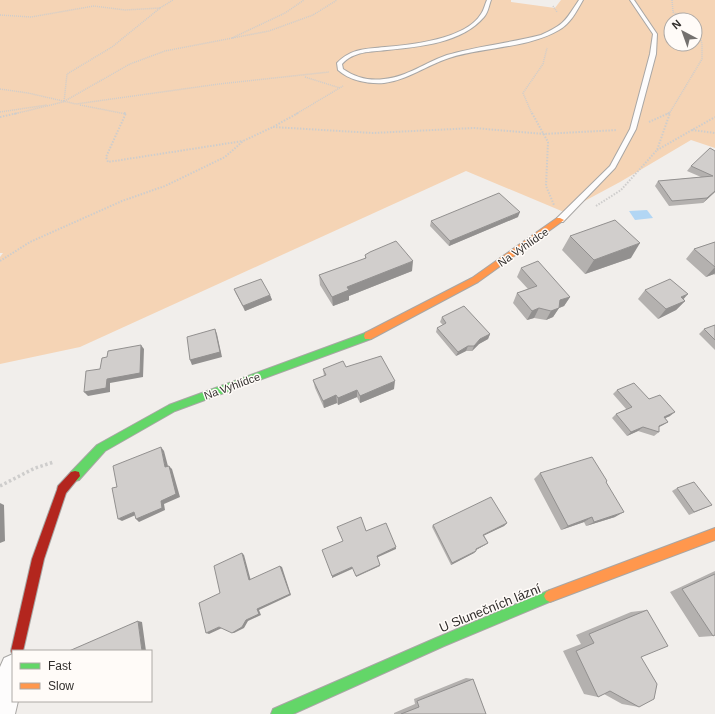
<svg xmlns="http://www.w3.org/2000/svg" width="715" height="714" font-family="Arial,sans-serif">
	<style>
		.green { fill: #f5d4b5; fill-rule: evenodd }
		.water { fill: #b2d6f4 }
		.lines { fill: none; stroke-linecap: round; stroke-linejoin: round }
		.lane-casing { stroke: #a8a6a4; stroke-width: 2 }
		.street-casing { stroke: #a8a6a4; stroke-width: 2 }
		.fast-casing { stroke: #a8a6a4; stroke-width: 2 }
		.slow-casing { stroke: #a8a6a4; stroke-width: 2 }
		.jam-casing { stroke: #a8a6a4; stroke-width: 2 }
		.path-far2 { stroke: #cecdcc; stroke-width: 1.5; stroke-dasharray: 1 1; stroke-linecap: butt }
		.path-far1 { stroke: #cecdcc; stroke-width: 2; stroke-dasharray: 1.5 1.5; stroke-linecap: butt }
		.path { stroke: #cecdcc; stroke-width: 3.5; stroke-dasharray: 2.5 2.5; stroke-linecap: butt }
		.lane { fill: #fdfcfc; fill-rule: evenodd }
		.street { fill: #fdfcfc; fill-rule: evenodd }
		.fast { fill: #63d668; fill-rule: evenodd }
		.slow { fill: #ff974d; fill-rule: evenodd }
		.jam { fill: #b3261e; fill-rule: evenodd }
		.wall { fill: #b4b1af }
		.shaded-wall { fill: #92908f }
		.building { fill: #d1cecc; stroke: #92908f }
		.labels { text-anchor: middle; dominant-baseline: central; stroke-width: 3; stroke-linejoin: round; paint-order: stroke }
		.street-label { font-size: 11px; fill: #312e2c; stroke: #fffbf8 }
		.near-street-label { font-size: 13px; fill: #312e2c; stroke: #fffbf8 }
	</style>
	<rect width="100%" height="100%" fill="#f1eeeb"/>
	<path class="green" d="M0,0H511V2L555,8L561,0H715V148L691,140L620,182L564,212L466,171L80,347L0,364V257L3,253H0ZM671,20H695V44H671Z"/>
	<path class="water" d="M647,210L653,218L635,220L629,211Z"/>
	<g class="lines">
		<g class="lane-casing">
			<path id="lane" d="M487,0H491C489,5 488,13 484,17C462,43 419,47 387,50C370,52 354,51 342,64L343,69C356,78 370,81 384,79C407,77 426,62 447,55C478,46 510,43 541,35C565,24 565,21 579,0H583C576,12 571,23 559,30C529,48 483,47 449,58C427,65 408,80 384,83C369,84 350,81 338,70L337,63C352,48 366,49 385,47C411,45 466,39 481,14C484,10 485,4 487,0Z
				M630,0H634L657,34L656,54L636,129L615,168L563,222H557V218L610,166L630,129L650,54L653,34Z"/>
		</g>
		<g class="street-casing">
			<path id="street" d="M13,654V701H18L15,714H0V667L4,658Z"/>
		</g>
		<g class="fast-casing">
			<path id="fast" d="M368,332L371,333L372,336L371,339L175,411L105,451L79,480L75,481L71,480L70,476L71,472L97,445L169,405Z
				M550,590L554,592L556,596L554,600L444,646L293,714H271L273,709L436,638Z"/>
		</g>
		<g class="slow-casing">
			<path id="slow" d="M557,218H560L564,220L478,282L371,339H365L364,336L365,333L472,278Z
				M715,528V540L550,602L546,600L544,596L546,592L550,590Z"/>
		</g>
		<g class="jam-casing">
			<path id="jam" d="M75,471L79,472L80,476L66,493L44,559L23,651H13V656L11,651L32,559L57,490L58,486L71,472Z"/>
		</g>
		<path class="path-far2" d="M672,0L673,12L686,20
			M553,6L557,12
			M160,8L173,0
			M0,15L31,17L94,6L125,10L160,8L112,47L67,74L64,102
			M232,38L285,13L304,0
			M305,77L340,88
			M0,89L28,93L76,104L219,84L329,72
			M80,105L126,114
			M0,112L47,105
			M14,114L63,102L130,64L165,51L269,31L313,15L337,0
			M296,114L343,86
			M532,114L523,93L543,64L547,48
			M667,114L670,112
			M669,114L702,59V44L697,26L695,25"/>
		<path class="path-far1" d="M124,113H126L106,157L108,162L243,141
			M532,113L548,142L546,186L554,205
			M0,117L18,113
			M649,122L669,113
			M273,127L373,133L474,128L544,134L617,130
			M692,130L715,133
			M657,150L715,117
			M596,206L621,190L657,150L670,113
			M0,261L30,242L122,201L165,186L225,157L243,141L273,127L298,113"/>
		<path class="path" d="M0,486L35,468L54,462"/>
		<use href="#lane" class="lane"/>
		<use href="#street" class="street"/>
		<use href="#fast" class="fast"/>
		<use href="#slow" class="slow"/>
		<use href="#jam" class="jam"/>
	</g>
	<path class="wall" d="M715,151V192L703,203L669,206L655,186L658,181L701,177L687,171L691,166Z
		M518,217L449,246L430,226L431,221Z
		M570,236L631,258L585,274L562,250Z
		M715,242V275L714,274L706,277L686,259L694,249Z
		M365,255L412,271L349,296V300L333,306L320,285L319,275L365,259Z
		M521,268L570,297L564,306L559,308L553,317L546,320L534,318L527,320L513,303L517,293L528,289L517,277Z
		M234,289L270,295L272,300L245,311L236,294Z
		M645,290L684,299L685,301L676,310L658,319L638,299Z
		M442,317L490,334L488,339L479,344L472,351H466L456,356L436,332L437,328L443,325L440,322Z
		M715,325V350L699,334L704,329Z
		M346,367L394,389L360,403L357,397L338,405L337,403L324,408L315,388L313,380L324,376L323,369Z
		M617,390L649,399L670,416L665,418L668,422L663,425L659,427V432L654,436L638,431L627,436L612,418L616,414L627,410L613,394Z
		M540,473L606,482L615,517L586,526L584,522L561,530L534,479Z
		M677,488L712,505L689,515L672,491Z
		M507,523L504,526L484,535L488,543L485,545L476,550L474,553L451,565L432,527L433,525Z
		M715,571V635L713,636L699,637L670,592Z
		M647,610L641,657L639,707L622,704L604,694L598,697L584,694L563,651L581,644L576,635L631,612Z
		M466,678L473,679L486,714H394V713L415,704L414,699Z"/>
	<path class="shaded-wall" d="M715,191V192L703,203L707,198Z
		M520,212L518,217L449,246L450,241Z
		M640,243L631,258L585,274L594,260Z
		M413,261L412,271L349,296V300L333,306L332,297L347,287Z
		M715,267V273L714,274L706,277Z
		M688,294L681,302L685,301L676,310L658,319L666,309L681,297Z
		M270,295L272,300L245,311L243,306Z
		M570,297L564,306L559,308L553,317L546,320L551,311L560,300Z
		M539,308L534,318L527,320L532,311Z
		M215,329L217,334L222,357L192,365L190,360Z
		M490,334L488,339L479,344L472,351L474,346L480,339Z
		M141,345L144,349L143,377L110,383V392L88,396L84,392L107,379Z
		M468,346L466,351L456,356L458,352Z
		M395,381L394,389L360,403V396Z
		M357,390V397L338,405V398Z
		M336,395L337,403L324,408L323,401Z
		M675,412L670,416L659,421L664,417Z
		M668,422L663,425L655,429L659,426Z
		M643,427L638,431L627,436L631,432Z
		M161,447L164,451L169,470L165,467Z
		M169,466L172,469L180,497L164,504L165,510L139,522L136,519L161,501Z
		M0,503L4,505L5,541L0,543Z
		M134,512L138,514L122,521L118,519Z
		M624,512L615,517L586,526L594,522Z
		M592,517L584,522L561,530L568,526Z
		M507,523L504,526L481,537L483,535Z
		M488,543L485,545L474,551L476,549Z
		M396,547V549L376,558L377,556Z
		M476,551L474,553L451,565L452,563Z
		M242,553L244,555L251,581L249,580Z
		M380,565V566L356,577V576Z
		M280,566L282,567L291,595L259,610L261,615L248,621L244,628L234,633H232L257,609Z
		M352,567V569L332,578V576Z
		M138,621L142,622L146,651H142Z
		M219,627L222,628L209,634L206,633Z"/>
	<path class="building" d="M710,148L715,151V191L707,198L672,201L658,181L713,176L691,166Z
		M499,193L520,212L450,241L431,221Z
		M615,220L640,243L594,260L570,236Z
		M396,241L413,261L347,287L349,290L332,297L319,275L366,258L365,255L370,252Z
		M715,242V267L694,249Z
		M538,261L570,297L560,300L559,308L551,311L539,308L532,311L517,293L537,286L521,268Z
		M261,279L270,295L243,306L234,289Z
		M670,279L688,294L681,297L685,301L666,309L645,290Z
		M464,306L490,334L480,339L474,346H468L458,352L437,328L446,323L442,317Z
		M715,325V340L704,329Z
		M215,329L220,352L190,360L187,337Z
		M141,345L140,373L107,379L106,388L84,392L86,371L100,369L102,358L107,357L108,351Z
		M381,356L395,381L360,396L357,390L338,398L336,395L323,401L313,380L326,375L323,369L343,361L346,367Z
		M634,383L649,399L660,395L675,412L664,417L668,422L659,426V432L643,427L631,432L616,414L632,407L617,390Z
		M161,447L165,467L169,466L176,494L161,501L162,508L136,519L134,512L118,519L112,488L117,487L113,466Z
		M592,457L607,481L606,482L624,512L594,522L592,517L568,526L540,473Z
		M694,482L712,505L694,512L677,488Z
		M491,497L507,523L483,535L488,543L476,549V551L452,563L433,525Z
		M361,517L366,531L386,523L396,547L377,556L380,565L356,576L352,567L332,576L322,550L343,541L337,527Z
		M242,553L249,580L280,566L290,594L257,609L259,614L246,620L242,627L232,633L219,627L206,633L199,603L220,593L214,566Z
		M715,574V635L713,636L682,589Z
		M647,610L668,646L641,657L657,684L654,699L639,707L610,691L598,697L576,651L594,643L589,634Z
		M138,621L142,651H69Z
		M473,679L486,714H401L419,707L417,701Z"/>
	<g class="labels">
		<g class="street-label">
			<text transform="translate(523 247) rotate(-35)">Na Vyhlídce</text>
			<text transform="translate(232 386) rotate(-20)">Na Vyhlídce</text>
		</g>
		<g class="near-street-label">
			<text transform="translate(490 608) rotate(-22)">U Slunečních lázní</text>
		</g>
	</g>
	<rect x="12" y="650" width="140" height="52" fill="#fffbf8" stroke="#ada9a6"/>
	<rect x="20" y="663" width="20" height="6" fill="#63d668" stroke="#ada9a6"/>
	<text x="48" y="670" font-size="12" fill="#312e2c">Fast</text>
	<rect x="20" y="683" width="20" height="6" fill="#ff974d" stroke="#ada9a6"/>
	<text x="48" y="690" font-size="12" fill="#312e2c">Slow</text>
	<g transform="translate(683 32) rotate(319)"><circle r="19" fill="#fffbf8" stroke="#ada9a6"/>
	<path d="M0-3L7 15L0 10L-7 15Z" fill="#74716f"/>
	<text y="-6" font-size="11" font-weight="bold" text-anchor="middle" fill="#312e2c">N</text>
	</g>
</svg>
